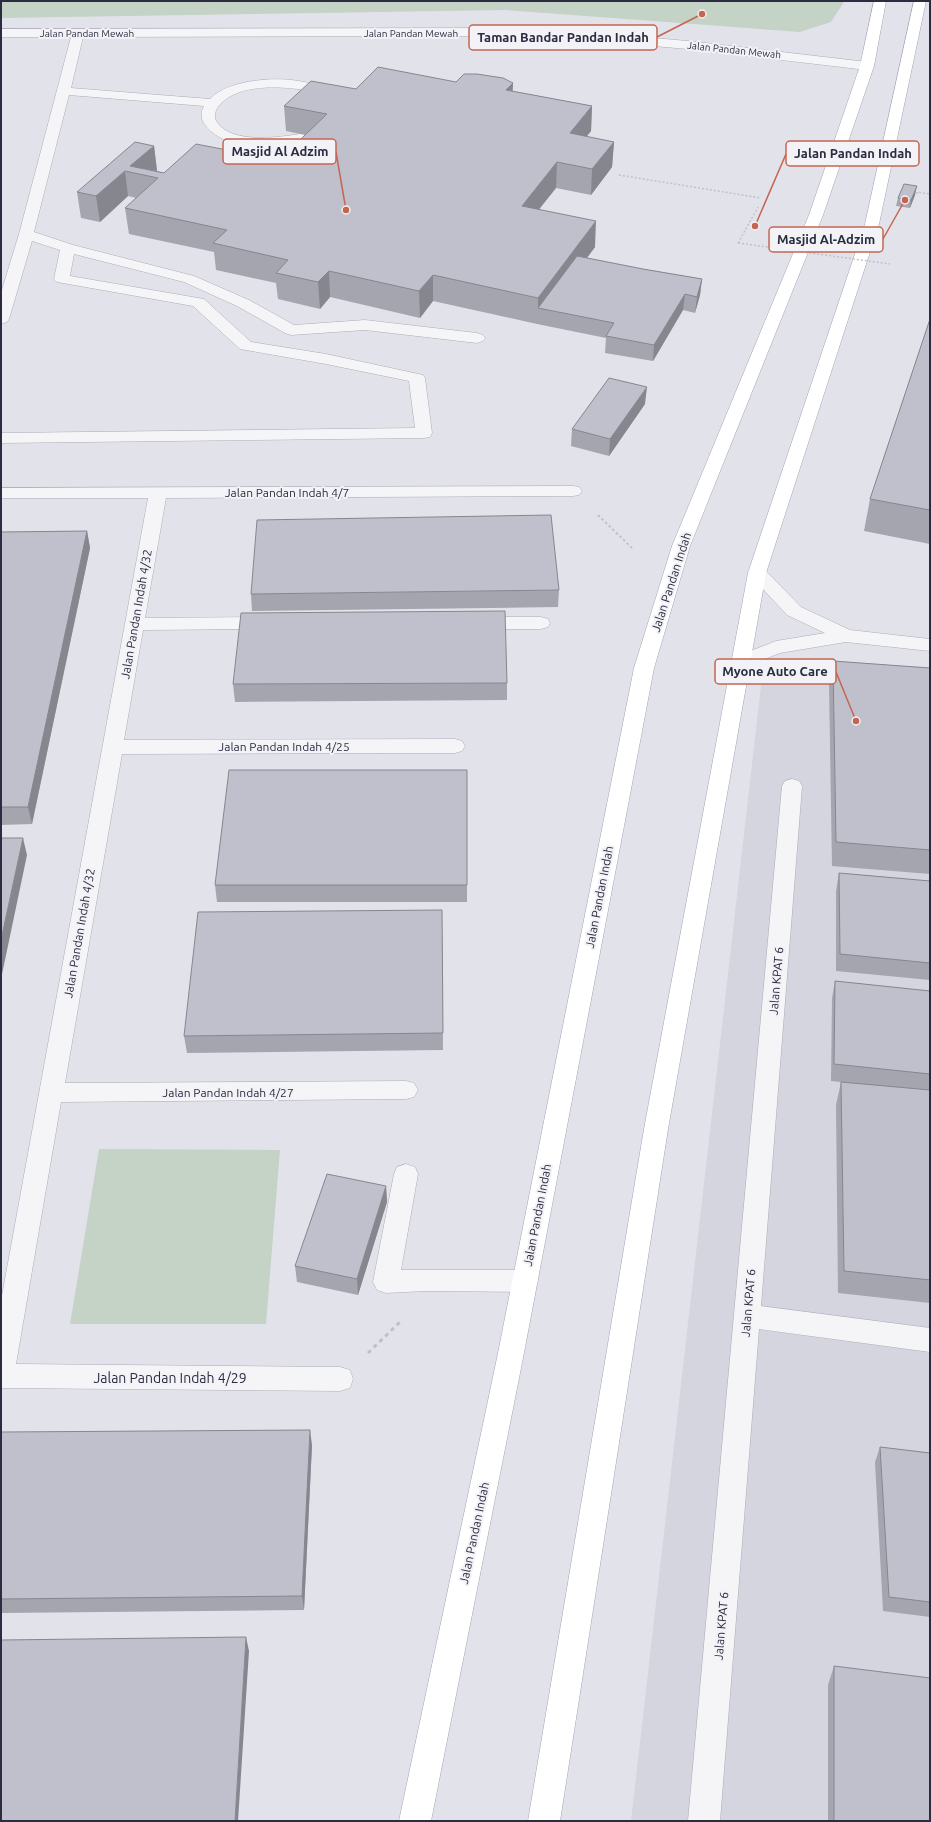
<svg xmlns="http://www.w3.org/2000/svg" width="931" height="1822" font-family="Ubuntu,sans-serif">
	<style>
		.built { fill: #d4d5de }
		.green { fill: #c4d3c5 }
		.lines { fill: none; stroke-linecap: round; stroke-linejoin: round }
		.minor-casing { stroke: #abacb7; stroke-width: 1 }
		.major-casing { stroke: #a2a4b4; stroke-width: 1 }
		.path-far2 { stroke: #c0c1c8; stroke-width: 1.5; stroke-dasharray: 2 2; stroke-linecap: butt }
		.path-far1 { stroke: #c0c1c8; stroke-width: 2; stroke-dasharray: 2.5 2.5; stroke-linecap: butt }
		.path { stroke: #c0c1c8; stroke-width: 3; stroke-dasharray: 4 4; stroke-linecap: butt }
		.minor { fill: #f5f5f8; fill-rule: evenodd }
		.major { fill: #fff; fill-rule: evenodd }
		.path-bridge { stroke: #c0c1c8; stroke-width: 1.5; stroke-dasharray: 2 2; stroke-linecap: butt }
		.wall { fill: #a5a5af }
		.shaded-wall { fill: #86868f }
		.building { fill: #c0c0cc; stroke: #86868f }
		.labels { text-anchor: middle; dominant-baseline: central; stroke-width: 4; stroke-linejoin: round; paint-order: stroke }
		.far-street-label { font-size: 10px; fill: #2b2c40; stroke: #f2f2f7 }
		.street-label { font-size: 12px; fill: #2b2c40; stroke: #f2f2f7 }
		.near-street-label { font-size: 14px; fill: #2b2c40; stroke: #f2f2f7 }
		.leader { fill: none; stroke: #c56550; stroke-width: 1.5 }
		.callout-dot { fill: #c56550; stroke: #f2f2f7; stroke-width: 1.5 }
		.callout { fill: #f2f2f7; stroke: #c56550; stroke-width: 1.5 }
		.callout-label { font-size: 13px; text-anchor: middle; font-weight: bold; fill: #2b2c40 }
	</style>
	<rect width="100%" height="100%" fill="#e2e3ea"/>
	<path class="built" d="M763,668L930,683V1821H631Z"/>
	<path class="green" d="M1,1H844V2L831,22L800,32L506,10L1,18Z
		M99,1149L280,1150L266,1324H70Z"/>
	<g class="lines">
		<g class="minor-casing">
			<path id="minor" d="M507,28L595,33L688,41L867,62L872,63L874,66L872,69L867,70L688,49L595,41L507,36L83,37L71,88L210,99C232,74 318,71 338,100L336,103L331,104C319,101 311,91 298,89C273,86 234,85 218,107C215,111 214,116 216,121C231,146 286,137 309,132L314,133L316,136L314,139C284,146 228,154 206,126C201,120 200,113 204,106L69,95L34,232L73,245L194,276L249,300L294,325L365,320L477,333L483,335L485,338L483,341L477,343L365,330L291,335L285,333L237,306L184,282L74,254L70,276L204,299L251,342L326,354L423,375L425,378L432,433L430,437L424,438L1,443V433L415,428L409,381L326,364L240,349L193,306L57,282L54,279L60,250L32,241L9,319L7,322L1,324V293L19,234L71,37H1V29Z
				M573,486L579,487L582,491L579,495L573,496L166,498L145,618L270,617L277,619L279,623L277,627L270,629L143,630L124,740L455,739L462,741L465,746L462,751L455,753L122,754L65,1083L406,1081L414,1083L418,1090L414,1097L406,1099L61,1102L16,1364L340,1367L350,1370L353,1379L350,1388L340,1391L1,1388V1301L148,498H1V488Z
				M757,567L764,569L801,607L850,630L930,639V651L846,642L780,653L749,665L742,667L735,665L732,661L735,657L776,641L825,633L787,615L748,573L750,569Z
				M476,617H541L548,619L550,623L548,627L541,629H476L469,627L467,623L469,619Z
				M792,779L799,781L802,786L761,1306L930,1328V1352L759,1329L720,1821H688L782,786L785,781Z
				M406,1164L415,1167L418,1174L401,1270H525L534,1273L538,1281L534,1289L525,1292L426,1291L386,1293L377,1290L373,1282L394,1174L397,1167Z"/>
		</g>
		<g class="major-casing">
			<path id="major" d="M874,1H886L874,66L823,215L690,546L654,668L523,1358L431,1821H399L497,1358L634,668L672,546L809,215L860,66Z
				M914,1H926L879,224L766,573L668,1129L560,1821H528L644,1129L748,573L865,224Z"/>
		</g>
		<path class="path-far2" d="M619,175L761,198
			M917,194V192L930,194
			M738,243L758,207"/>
		<path class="path-far1" d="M598,515L633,549"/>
		<path class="path" d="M368,1353L400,1322"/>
		<use href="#minor" class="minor"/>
		<use href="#major" class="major"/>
		<path class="path-bridge" d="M738,243L890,264"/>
	</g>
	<path class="wall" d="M456,82L513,83L512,91L592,106L591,131L586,137L614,142L612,167L591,195L556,188L539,209L595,247L587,258L643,269L702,279L700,295L695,313L683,310L653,361L605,353L606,338L537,324L433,301L420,318L330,297L320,309L278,299L276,283L216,270L214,252L129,234L125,208L136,198L128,196L100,222L81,218L77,192L154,146L157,171L164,173L279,160L305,135L286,131L284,106L356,89Z
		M915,195L910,208L896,206L898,198Z
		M930,319V544L864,531L870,499Z
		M645,404L609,456L571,446L572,429Z
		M87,531L90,548L32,824L1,825V532Z
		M559,590L558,607L252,611L251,594Z
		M833,661L930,668V874L832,866L829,684Z
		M507,683V700L235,702L233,684Z
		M467,770V902H217L215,885Z
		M839,873L930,881V980L836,971V891Z
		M442,910L443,1050L187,1053L184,1036Z
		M835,981L930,991V1303L838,1293L836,1105L841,1082L831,1081L832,998Z
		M386,1186L387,1202L358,1295L297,1282L295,1266Z
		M1,1432L312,1445L304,1610L1,1613Z
		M880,1447L930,1453V1617L883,1611L875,1462Z
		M834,1666L930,1821H828V1685Z"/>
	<path class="shaded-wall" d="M513,83L512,108L506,90Z
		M592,106L591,131L569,159L570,133Z
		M614,142L612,167L591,195L592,169Z
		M154,146L157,171L130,166Z
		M557,162L556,188L521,232L522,206Z
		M125,171L128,196L100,222L96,196Z
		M917,186L915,195L910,208L911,200Z
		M596,221L595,247L548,310L538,308V298Z
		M329,271L330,297L320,309L318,282Z
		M433,275V301L420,318L419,291Z
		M702,279L700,295L695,313L697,297Z
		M685,294L683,310L653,361L654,345Z
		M647,387L645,404L609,456L610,439Z
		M87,531L90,548L32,824L28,807Z
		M23,838L27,855L1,979V940Z
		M386,1186L387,1202L358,1295L357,1279Z
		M310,1430L312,1445L304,1610L302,1596Z
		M246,1637L249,1651L238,1821H235Z"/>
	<path class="building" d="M378,67L456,82L464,74H477L503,78L513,83L506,90L592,106L570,133L614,142L592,169L557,162L522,206L596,221L538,298L433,275L419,291L329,271L318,282L276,273L288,260L213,243L227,230L125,208L158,178L125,171L96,196L77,192L135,142L154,146L130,166L164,173L196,144L279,160L327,114L284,106L311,81L356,89Z
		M904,184L917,186L911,200L898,198Z
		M577,256L643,269L702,279L697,297L685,294L654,345L606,336L614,323L538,308Z
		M930,319V510L870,499Z
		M609,378L647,387L610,439L572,429Z
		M551,515L559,590L251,594L257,520Z
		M87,531L28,807H1V532Z
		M505,611L507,683L233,684L241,613Z
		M833,661L930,668V850L836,842Z
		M229,770H467V885H215Z
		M1,838H23L1,940Z
		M839,873L930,881V963L840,954Z
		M442,910L443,1033L184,1036L198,912Z
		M835,981L930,991V1074L834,1064Z
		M841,1082L930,1090V1280L844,1271Z
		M327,1174L386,1186L357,1279L295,1266Z
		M310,1430L302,1596L1,1599V1432Z
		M880,1447L930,1453V1602L889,1597Z
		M246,1637L235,1821H1V1640Z
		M834,1666L930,1678V1821H834Z"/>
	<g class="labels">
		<g class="far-street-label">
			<text x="87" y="33">Jalan Pandan Mewah</text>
			<text x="411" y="33">Jalan Pandan Mewah</text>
			<text transform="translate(734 50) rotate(6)">Jalan Pandan Mewah</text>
		</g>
		<g class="street-label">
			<text x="287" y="492">Jalan Pandan Indah 4/7</text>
			<text transform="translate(671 582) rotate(-72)">Jalan Pandan Indah</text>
			<text transform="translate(136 614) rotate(-80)">Jalan Pandan Indah 4/32</text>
			<text x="284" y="746">Jalan Pandan Indah 4/25</text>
			<text transform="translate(599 897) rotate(-79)">Jalan Pandan Indah</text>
			<text transform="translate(79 933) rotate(-80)">Jalan Pandan Indah 4/32</text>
			<text transform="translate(776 981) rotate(-85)">Jalan KPAT 6</text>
			<text x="228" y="1092">Jalan Pandan Indah 4/27</text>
			<text transform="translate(537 1215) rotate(-79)">Jalan Pandan Indah</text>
			<text transform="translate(748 1303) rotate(-85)">Jalan KPAT 6</text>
			<text transform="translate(474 1533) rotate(-78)">Jalan Pandan Indah</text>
			<text transform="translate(721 1626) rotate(-85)">Jalan KPAT 6</text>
		</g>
		<g class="near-street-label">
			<text x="170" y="1378">Jalan Pandan Indah 4/29</text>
		</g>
	</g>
	<path class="leader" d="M702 14L657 37M346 210L336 152M755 226L786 154M905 200L883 239M856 721L836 672"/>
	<g class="callout-dot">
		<circle cx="702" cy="14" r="4"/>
		<circle cx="346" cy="210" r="4"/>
		<circle cx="755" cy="226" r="4"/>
		<circle cx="905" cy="200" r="4"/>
		<circle cx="856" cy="721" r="4"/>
	</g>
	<g class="callout">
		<rect x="469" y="25" width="188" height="25" rx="4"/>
		<rect x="223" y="139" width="113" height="25" rx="4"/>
		<rect x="786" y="141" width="133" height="25" rx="4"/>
		<rect x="769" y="227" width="114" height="25" rx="4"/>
		<rect x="715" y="659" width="121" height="25" rx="4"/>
	</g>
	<g class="callout-label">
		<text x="563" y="42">Taman Bandar Pandan Indah</text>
		<text x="280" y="156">Masjid Al Adzim</text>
		<text x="853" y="158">Jalan Pandan Indah</text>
		<text x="826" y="244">Masjid Al-Adzim</text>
		<text x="775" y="676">Myone Auto Care</text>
	</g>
	<rect width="931" height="1822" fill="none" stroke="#2b2c40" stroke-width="4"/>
</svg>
